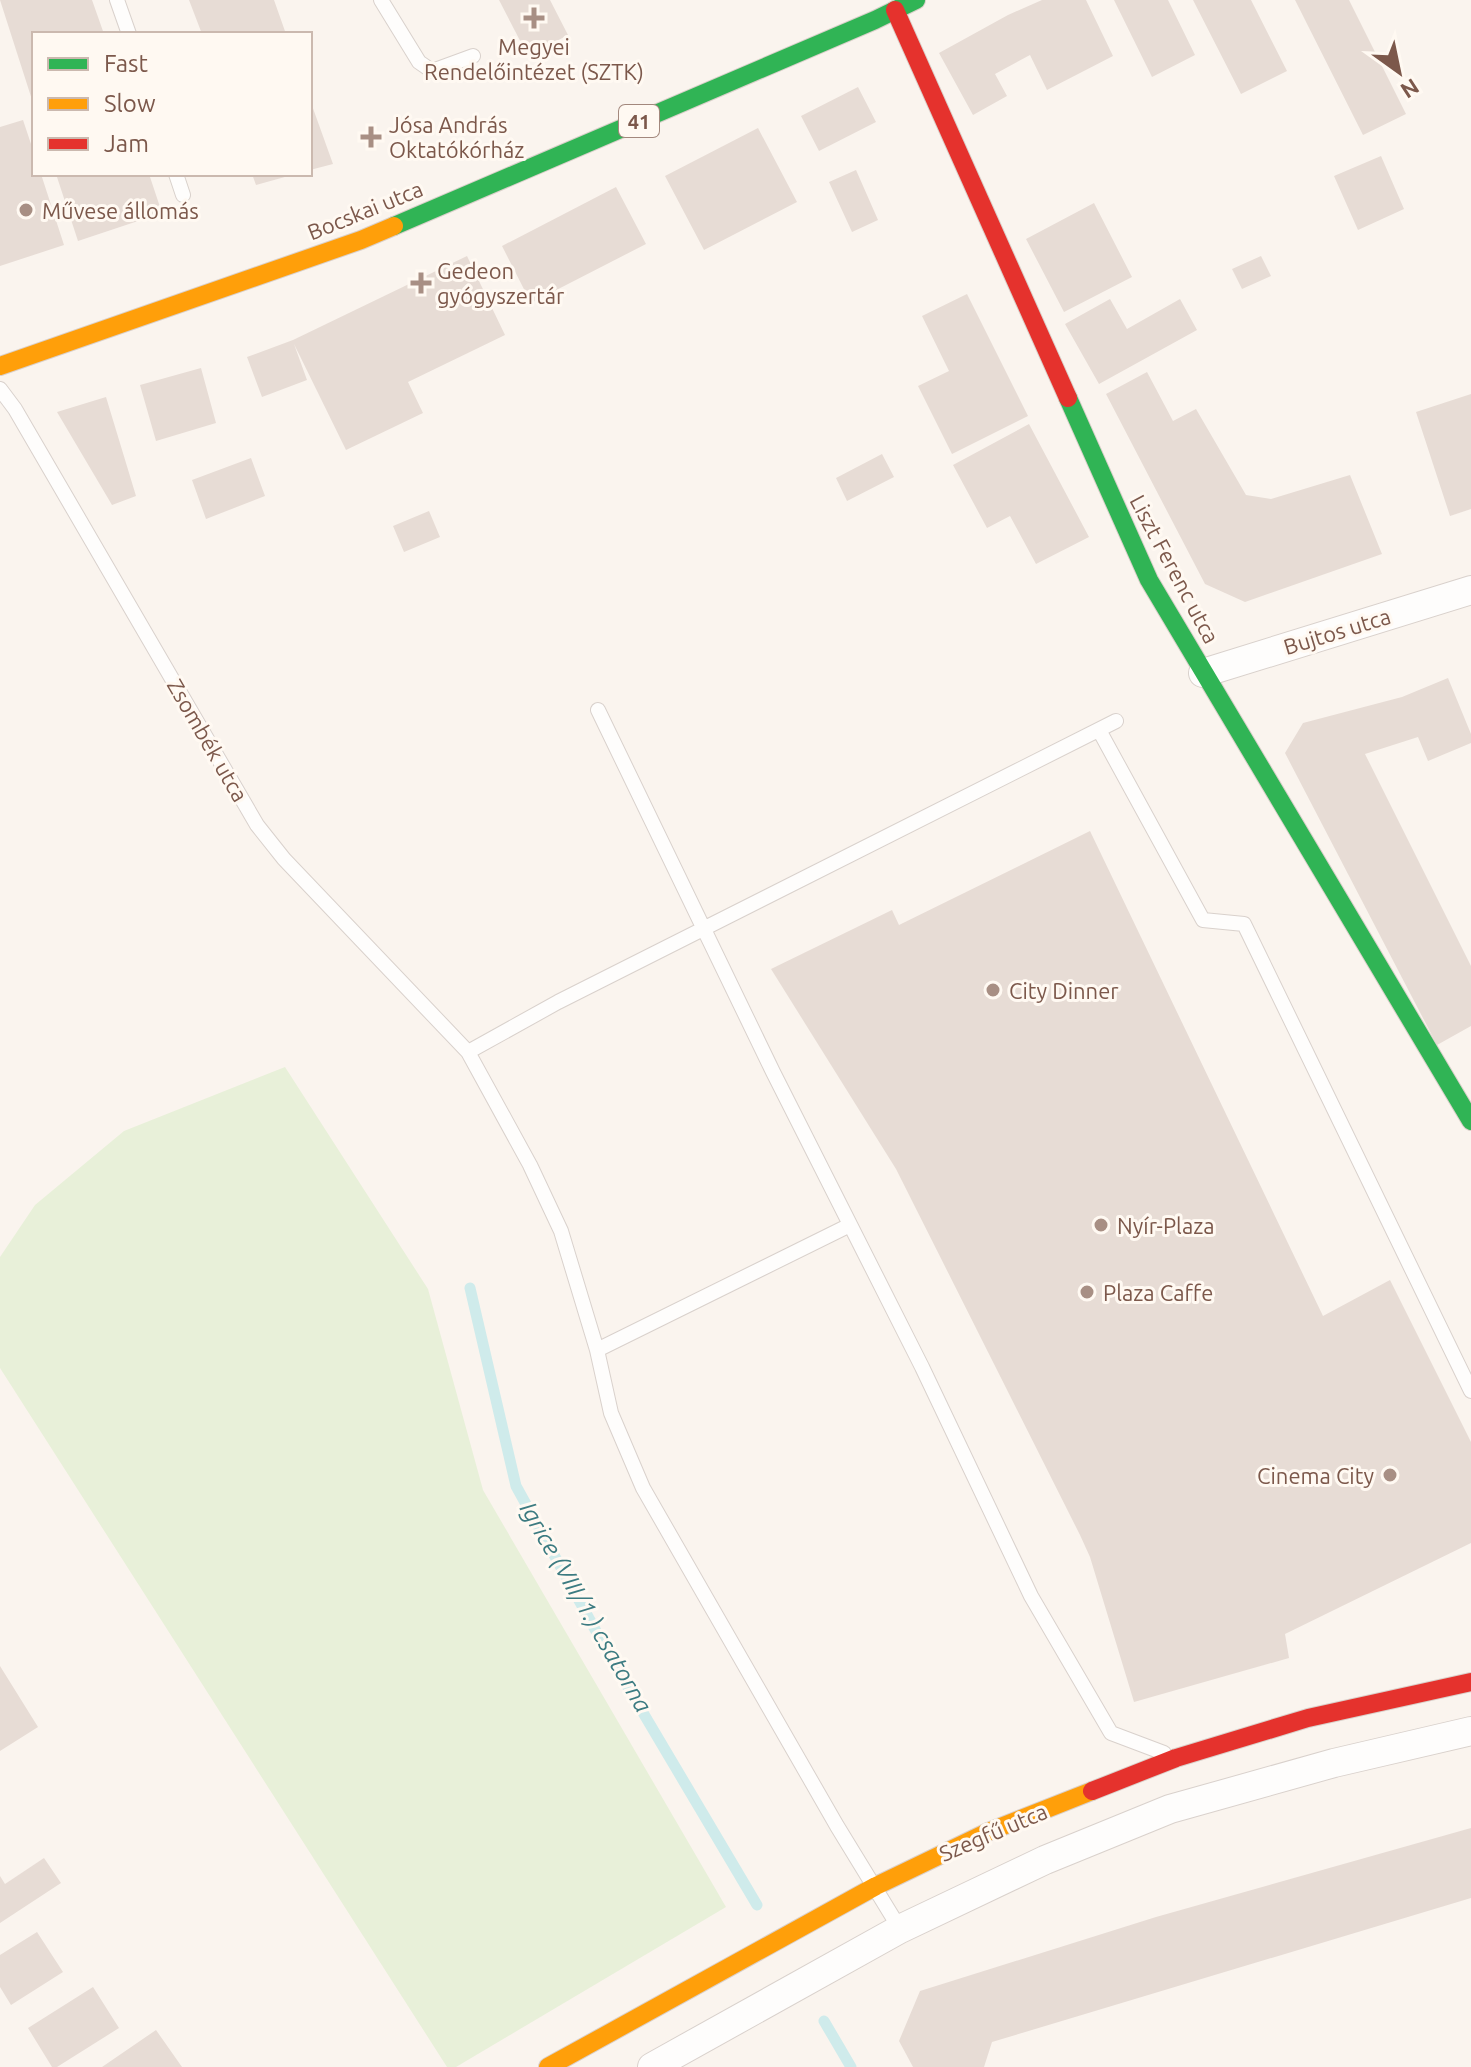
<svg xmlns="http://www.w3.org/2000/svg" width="1471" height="2067" font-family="Ubuntu,sans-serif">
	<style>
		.green { fill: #e8f0d9 }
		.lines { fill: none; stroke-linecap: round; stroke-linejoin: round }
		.stream { stroke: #cfebeb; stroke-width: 11 }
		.building { fill: #e7dcd5 }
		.lane-casing { stroke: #d9d1cc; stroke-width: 16 }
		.street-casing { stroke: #d9d1cc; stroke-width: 30 }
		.fast-casing { stroke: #dad0ca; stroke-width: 20 }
		.slow-casing { stroke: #dad0ca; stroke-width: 20 }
		.jam-casing { stroke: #dad0ca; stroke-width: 20 }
		.lane { stroke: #fefdfc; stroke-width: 14 }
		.street { stroke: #fefdfc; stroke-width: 28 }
		.fast { stroke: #30b455; stroke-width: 18 }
		.slow { stroke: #ff9f0a; stroke-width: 18 }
		.jam { stroke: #e5322d; stroke-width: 18 }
		.poi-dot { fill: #a88f84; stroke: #fff9f2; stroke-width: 3 }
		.labels { text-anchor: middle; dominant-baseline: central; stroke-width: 6; stroke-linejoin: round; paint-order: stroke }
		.shield { fill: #fff9f2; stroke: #a3887d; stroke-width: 2 }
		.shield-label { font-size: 20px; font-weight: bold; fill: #7c584b }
		.poi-label { font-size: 22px; fill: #7c584b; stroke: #fff9f2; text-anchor: start }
		.street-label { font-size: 22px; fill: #7c584b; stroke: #fff9f2 }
		.water-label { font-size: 24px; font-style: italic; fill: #3c7b81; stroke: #fff9f2 }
	</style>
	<rect width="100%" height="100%" fill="#faf4ee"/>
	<path class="green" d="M285,1067L428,1289L483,1490L726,1907L456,2067H447L0,1368V1257L35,1205L124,1131Z"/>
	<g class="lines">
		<path class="stream" d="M470,1288L516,1486L613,1662L757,1905
			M824,2021L851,2067"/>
	</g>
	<path class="building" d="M0,0H92L104,34H34V106Z
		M189,0H274L286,34H202Z
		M499,0H550L568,35L528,56Z
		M1042,0H1086L1113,56L1047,90L1030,55L995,74L1007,96L973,115L939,53L1008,15Z
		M1114,0H1168L1195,55L1152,77Z
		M1193,0H1251L1287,71L1241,94Z
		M1295,0H1349L1406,114L1363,135Z
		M858,87L876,122L819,151L801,116Z
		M310,100L333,164L310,170Z
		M23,120L34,153V174H41L64,245L0,266V127Z
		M758,128L797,202L704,250L665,176Z
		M1381,156L1404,209L1358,230L1334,176Z
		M856,170L878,220L852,232L829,182Z
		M56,174H149L162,213L78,241Z
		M252,174H292V175L256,185Z
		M616,187L646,244L531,303L502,246Z
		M1094,203L1132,277L1064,312L1026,239Z
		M467,256L505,335L408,382L423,413L346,450L294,344L307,380L262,397L247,357L293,340Z
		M1261,256L1271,276L1242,289L1232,269Z
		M967,294L1028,416L952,454L918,386L949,371L922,316Z
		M1110,299L1127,329L1180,299L1197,330L1099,384L1065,324Z
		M201,368L216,423L156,441L140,385Z
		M1147,372L1173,421L1196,409L1246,495L1271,499L1350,475L1382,554L1245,602L1205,584L1106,394Z
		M1471,394V509L1450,516L1416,412Z
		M106,397L136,496L112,505L57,412Z
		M1029,424L1089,537L1036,564L1010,516L987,528L953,465Z
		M882,454L894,477L847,501L836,478Z
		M251,458L265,496L206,519L192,480Z
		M429,511L440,537L404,552L393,526Z
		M1448,678L1471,734V743L1428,761L1418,737L1365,754L1471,966V1026L1437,1045L1285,753L1303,723L1402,697Z
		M1090,831L1323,1316L1390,1280L1471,1442V1543L1285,1634L1289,1658L1134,1702L1090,1557L1080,1535L896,1169L771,969L892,910L899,925Z
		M0,1666L38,1727L0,1751Z
		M1471,1828V1898L992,2042L984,2067H913L899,2041L920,1991L1156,1917Z
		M44,1858L61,1883L0,1923V1876L5,1884Z
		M37,1932L63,1972L11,2005L0,1987V1955Z
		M93,1987L119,2028L57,2067H52L28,2028Z
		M156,2030L182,2067H102Z"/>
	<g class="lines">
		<g class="lane-casing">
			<path id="lane" d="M117,0L129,34
				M381,0L419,62L432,71L473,56
				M176,174L183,195
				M0,389L15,409L257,825L284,859L468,1052L530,1165L561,1231L597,1350L611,1413L643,1488L837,1826L900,1929
				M598,710L773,1072L922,1367L1031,1596L1111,1733L1164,1753
				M1099,730L1203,920L1244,924L1471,1391
				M468,1052L558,1002L1116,721
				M597,1350L850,1225"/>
		</g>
		<g class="street-casing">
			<path id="street" d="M1203,673L1471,590
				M652,2067L900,1929L1045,1860L1170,1809L1334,1763L1471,1731"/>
		</g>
		<g class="fast-casing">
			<path id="fast" d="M394,226L875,20L916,0
				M1068,398L1149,580L1471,1121"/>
		</g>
		<g class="slow-casing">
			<path id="slow" d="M0,366L361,240L394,226
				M548,2067L876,1886L988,1832L1092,1791"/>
		</g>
		<g class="jam-casing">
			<path id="jam" d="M895,10L1068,398
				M1092,1791L1176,1758L1308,1718L1471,1682"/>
		</g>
		<use href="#lane" class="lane"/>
		<use href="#street" class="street"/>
		<use href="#fast" class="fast"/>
		<use href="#slow" class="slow"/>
		<use href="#jam" class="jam"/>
	</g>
	<g class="poi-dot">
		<path d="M530 6h8v8h8v8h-8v8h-8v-8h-8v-8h8z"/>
		<path d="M367 125h8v8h8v8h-8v8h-8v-8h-8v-8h8z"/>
		<circle cx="26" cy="210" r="8"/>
		<path d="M417 271h8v8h8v8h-8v8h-8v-8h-8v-8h8z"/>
		<circle cx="993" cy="990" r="8"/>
		<circle cx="1101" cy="1225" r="8"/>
		<circle cx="1087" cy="1292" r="8"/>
		<circle cx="1390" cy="1475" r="8"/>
	</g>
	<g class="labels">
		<rect class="shield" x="619" y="105" width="40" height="32" rx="6"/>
		<g class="shield-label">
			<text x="639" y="121">41</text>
		</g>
		<g class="poi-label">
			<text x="534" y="46" text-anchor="middle">Megyei<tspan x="534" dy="25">Rendelőintézet (SZTK)</tspan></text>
			<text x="389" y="124">Jósa András<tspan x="389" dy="25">Oktatókórház</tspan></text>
			<text x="42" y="210">Művese állomás</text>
			<text x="437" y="270">Gedeon<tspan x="437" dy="25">gyógyszertár</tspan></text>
			<text x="1009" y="990">City Dinner</text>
			<text x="1117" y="1225">Nyír-Plaza</text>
			<text x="1103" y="1292">Plaza Caffe</text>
			<text x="1374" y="1475" text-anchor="end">Cinema City</text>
		</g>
		<g class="street-label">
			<text transform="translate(365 210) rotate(-22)">Bocskai utca</text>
			<text transform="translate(1175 569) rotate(62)">Liszt Ferenc utca</text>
			<text transform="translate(1337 631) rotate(-17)">Bujtos utca</text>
			<text transform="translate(208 740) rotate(60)">Zsombék utca</text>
			<text transform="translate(993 1832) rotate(-23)">Szegfű utca</text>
		</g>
		<g class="water-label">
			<text transform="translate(586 1607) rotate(60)">Igrice (VIII/1.) csatorna</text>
		</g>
	</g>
	<rect x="32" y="32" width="280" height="144" fill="#fff9f2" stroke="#cbb9af" stroke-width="2"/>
	<rect x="48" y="58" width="40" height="12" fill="#30b455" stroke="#cbb9af" stroke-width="2"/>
	<text x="104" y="72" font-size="24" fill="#7c584b">Fast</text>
	<rect x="48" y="98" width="40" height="12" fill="#ff9f0a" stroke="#cbb9af" stroke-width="2"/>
	<text x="104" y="112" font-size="24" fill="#7c584b">Slow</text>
	<rect x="48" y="138" width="40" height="12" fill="#e5322d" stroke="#cbb9af" stroke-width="2"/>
	<text x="104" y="152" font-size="24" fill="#7c584b">Jam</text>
	<g transform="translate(1399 72) rotate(147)" stroke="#fff9f2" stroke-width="6" paint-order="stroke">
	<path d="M0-6L14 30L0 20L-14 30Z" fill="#7c584b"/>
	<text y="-12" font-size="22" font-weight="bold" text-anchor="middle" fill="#7c584b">N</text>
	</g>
</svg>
